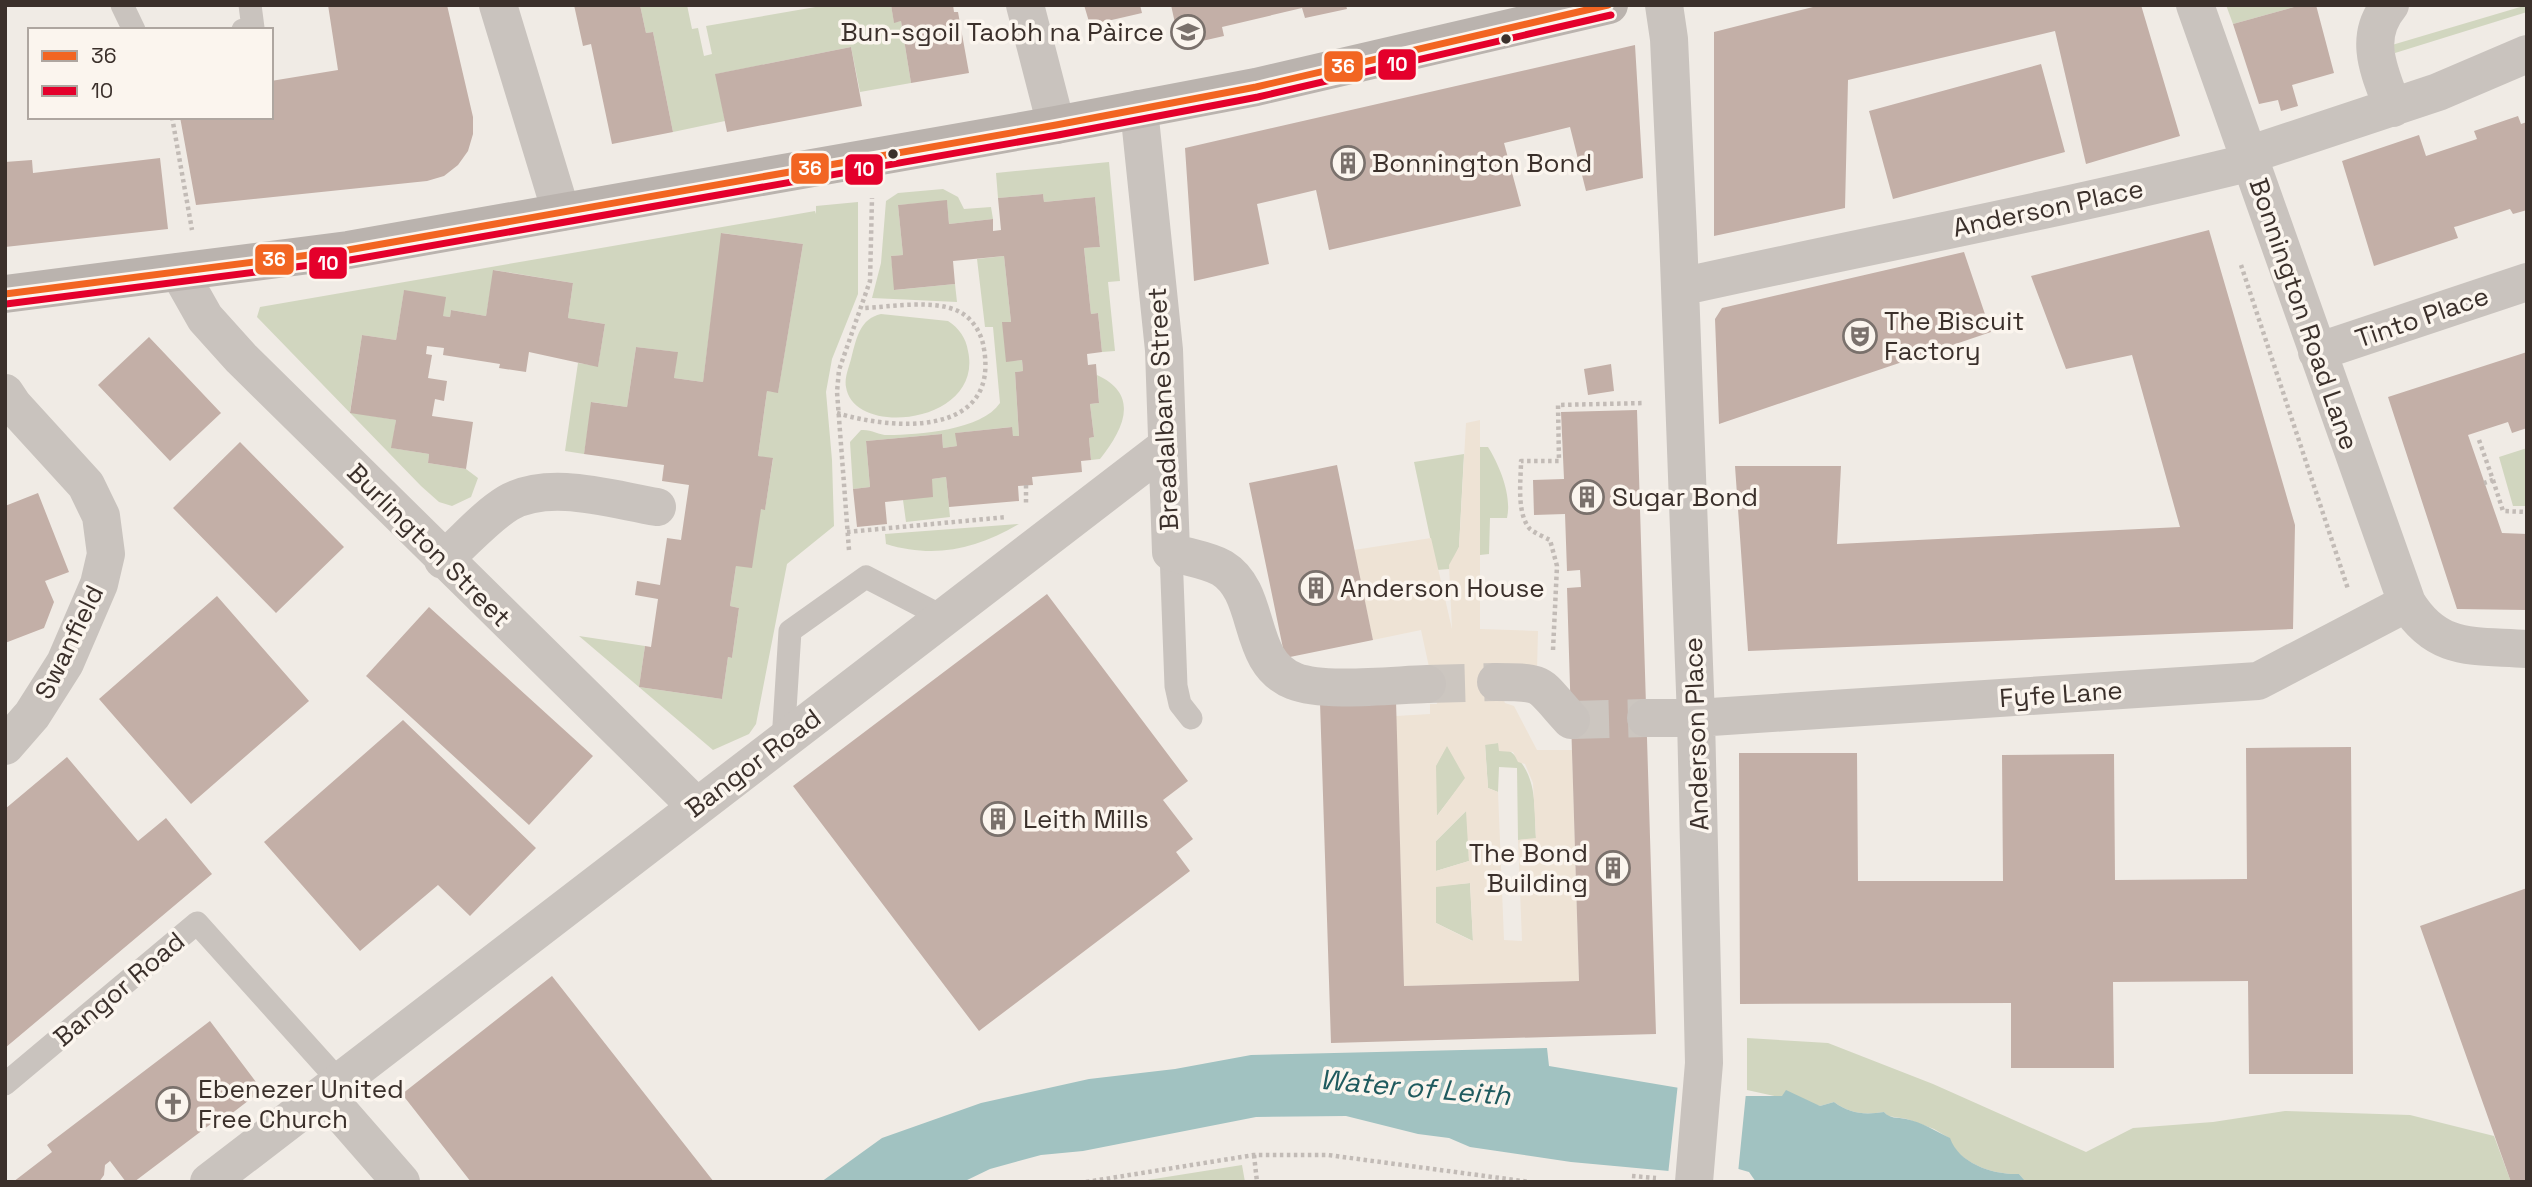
<svg xmlns="http://www.w3.org/2000/svg" width="2532" height="1187" font-family="'Space Grotesk',sans-serif">
	<style>
		.green { fill: #d1d6bf }
		.plaza { fill: #eee3d5; fill-rule: evenodd }
		.water { fill: #a1c2c1 }
		.pier { fill: #f0ebe5 }
		.building { fill: #c3afa7 }
		.lines { fill: none; stroke-linecap: round; stroke-linejoin: round }
		.minor-tunnel { stroke: #ccc6c0; stroke-width: 38; stroke-dasharray: 38 19; stroke-linecap: butt }
		.path { stroke: #c2bbb6; stroke-width: 4.5; stroke-dasharray: 3.5 3.5; stroke-linecap: butt }
		.service { stroke: #c9c3be; stroke-width: 23 }
		.minor { stroke: #c9c3be; stroke-width: 38 }
		.secondary { stroke: #bab3ae; stroke-width: 38 }
		.bus-1-casing { stroke: #fbf5ee; stroke-width: 12 }
		.bus-2-casing { stroke: #fbf5ee; stroke-width: 12 }
		.bus-1 { stroke: #f26522; stroke-width: 7 }
		.bus-2 { stroke: #e4002b; stroke-width: 7 }
		.bus-dot { fill: #3b302b; stroke: #fbf5ee; stroke-width: 2.5 }
		.labels { text-anchor: middle; dominant-baseline: central; stroke-width: 7; stroke-linejoin: round; paint-order: stroke }
		.poi-label { font-size: 26px; fill: #3b302b; stroke: #fbf5ee; text-anchor: start }
		.street-label { font-size: 26px; fill: #3b302b; stroke: #fbf5ee }
		.water-label { font-size: 28px; font-style: italic; fill: #1f5a5e; stroke: #fbf5ee }
		.line-badge { stroke: #fbf5ee; stroke-width: 2.5 }
		.badge-label { font-size: 19px; text-anchor: middle; font-weight: bold; fill: #fff }
	</style>
	<rect width="100%" height="100%" fill="#f0ebe5"/>
	<path class="green" d="M640,5H687L692,29L698,28L704,56L712,54L706,26L827,5H891L894,22L901,21L911,83L860,92L851,47L716,74L725,121L673,132L653,32L646,33Z
		M2226,5H2301L2233,24Z
		M2527,5V12L2395,53L2392,45Z
		M1109,162L1120,281L1108,282L1115,351L1102,352L1098,313L1091,314L1084,248L1100,247L1095,197L1044,202L1043,194L998,198L996,173Z
		M943,189L958,197L964,209L991,207L993,219L949,224L947,201L898,205L903,255L891,256L895,290L955,284L957,302L872,298L881,263L886,201L898,193Z
		M858,202V294L832,359L826,392L832,460L834,526L787,564L756,724L749,734L713,750L579,636L645,646L639,687L722,699L728,657L732,658L739,608L730,606L736,566L761,509H765L773,459L758,456L767,391L778,392L803,244L722,233L703,382L674,378L677,352L636,347L627,407L592,402L584,454L565,451L578,363L598,366L605,324L568,318L573,283L494,270L486,316L451,310L450,317L443,316L404,291L396,340L362,335L350,412L396,420L392,448L429,454L428,463L466,469L478,478L471,497L452,506L439,502L421,486L257,317L260,307L815,211L816,214V206Z
		M1004,256L1011,322H1003L1007,361L1022,360L1023,371L1015,372L1019,436H1013L1011,427L956,433L957,446L943,448L942,434L866,441L870,487L853,489L850,442L861,430C871,429 878,435 888,435C918,435 982,430 1000,403L993,327H985L977,259Z
		M881,314L948,321C959,328 966,338 968,351C984,423 854,439 846,387C844,377 850,365 852,355C857,337 860,319 881,314Z
		M1097,375C1141,395 1123,430 1100,459L1091,460L1089,438L1094,437L1090,404L1099,403Z
		M1479,447H1488C1500,466 1512,496 1507,518H1490L1489,554L1480,555Z
		M2527,448V506H2513L2499,457Z
		M1464,454L1459,547L1449,569L1437,570L1414,462Z
		M946,477L950,517L906,522L903,500L932,479Z
		M1019,524C976,549 935,559 886,544L885,534Z
		M1498,743C1538,766 1534,797 1536,839L1518,840L1517,768L1499,767L1498,792L1488,788L1485,744Z
		M1447,745L1466,778L1436,817V765Z
		M1467,810L1469,861L1436,871V841Z
		M1470,883L1473,941L1436,923V886Z
		M1747,1038L1828,1043L1933,1084L2086,1152L2133,1128L2213,1122L2285,1111L2410,1115L2494,1136L2511,1182H2026L2019,1174C1994,1175 1959,1164 1949,1138L1934,1129L1907,1119L1888,1116L1884,1112C1865,1115 1850,1114 1834,1102L1820,1106L1747,1090Z
		M1242,1165L1245,1182H1135Z"/>
	<path class="plaza" d="M1480,420V629L1538,631L1537,670L1496,682L1505,703L1514,706L1537,750H1572L1579,981L1404,986L1396,716L1430,714V704H1437L1421,630L1373,640L1354,550L1431,538L1452,629L1449,565L1459,547L1466,423ZM1498,743L1499,751L1513,752L1518,762L1525,764L1533,783L1536,838L1518,840L1522,941L1504,940L1498,792L1488,788L1485,745ZM1447,746L1465,778L1437,816L1436,766ZM1466,811L1469,861L1436,871V841ZM1470,883L1473,940L1472,941L1436,923V887Z"/>
	<path class="water" d="M1547,1048L1549,1066L1727,1096H1782L1786,1090L1820,1106L1834,1102C1850,1114 1865,1115 1884,1112C1890,1119 1897,1117 1906,1119C1922,1122 1935,1131 1950,1138C1959,1164 1994,1175 2019,1174L2026,1182H1756L1749,1172L1707,1160L1670,1165L1669,1171L1571,1162L1470,1147L1449,1138L1418,1134L1346,1116L1256,1117L1083,1151L1041,1155L990,1169L963,1182H821L882,1138L981,1103L1089,1079L1175,1069L1251,1055Z"/>
	<path class="pier" d="M1678,1083L1746,1093L1738,1173L1707,1164L1673,1168L1668,1175Z"/>
	<path class="building" d="M328,5H447L473,117V134L468,151L458,165L444,176L427,181L196,205L180,117H271V81L338,70Z
		M574,5H640L646,33L653,32L673,132L612,144L591,44L583,46Z
		M891,5H953L954,12H958L969,73L911,83L901,21L894,23Z
		M1084,5H1140L1142,13L1090,25Z
		M1171,5H1346L1347,9L1305,18L1302,8L1222,27L1224,36L1180,46Z
		M1821,5H2141L2180,136L2086,164L2055,31L1848,80L1845,208L1714,236V32Z
		M2301,5H2316L2334,73L2292,85L2298,106L2281,111L2278,100L2259,104L2233,24Z
		M1635,45L1643,178L1586,191L1570,127L1504,143L1521,206L1329,250L1316,190L1257,204L1269,264L1194,281L1185,148Z
		M851,47L862,106L727,132L715,74Z
		M2041,64L2065,152L1893,199L1869,111Z
		M2518,116L2521,124L2527,122V210L2513,214L2510,209L2458,226L2454,227L2458,238L2374,266L2342,161L2419,135L2426,156L2477,139L2474,131Z
		M160,158L168,229L5,247V162L32,160L33,173Z
		M1043,194L1044,202L1095,197L1100,247L1084,248L1091,314L1098,313L1102,352L1087,354L1088,365L1096,364L1099,403L1090,404L1094,437L1089,438L1091,460L1081,461L1082,472L1032,477L1033,485L1018,486L1019,501L949,507L946,477L932,479L933,497L885,502L887,524L857,527L853,489L870,487L866,441L942,434L943,448L957,446L955,433L1012,427L1013,436H1019L1015,372L1023,371L1022,360L1006,362L1002,322H1011L1004,256L953,261L955,284L894,290L891,256L903,255L898,205L947,200L949,224L993,219V231L1001,230L998,198Z
		M2209,230L2295,525L2293,629L1748,651L1735,466H1841L1837,544L2180,527L2132,355L2066,369L2031,276Z
		M721,233L803,244L778,393L767,391L758,456L773,458L765,510L761,509L752,568L736,566L730,606L739,608L732,658L728,657L722,699L639,687L645,646L651,647L658,599L635,595L637,581L660,585L667,538L681,540L689,485L662,481L664,465L584,454L591,402L627,407L636,347L678,352L674,378L703,382Z
		M1964,252L1991,332L1719,424L1715,319L1722,308Z
		M493,270L573,283L568,318L605,324L598,367L529,352L526,372L499,368L500,364L443,355L444,348L427,346L426,354L432,355L428,378L447,381L444,401L435,399L432,416L473,422L466,469L428,463L429,454L391,448L396,420L350,413L362,335L396,340L404,290L446,297L443,316L450,317L451,310L486,316Z
		M149,337L221,413L170,461L98,385Z
		M2527,352V428L2512,433L2508,422L2468,435L2502,533L2527,534V610L2457,609L2388,397Z
		M1611,364L1614,391L1588,395L1584,369Z
		M1637,410L1656,1034L1331,1043L1320,702L1396,700L1404,986L1579,981L1567,588L1581,587L1580,570L1567,571L1565,514L1534,515L1533,480L1564,479L1561,412Z
		M240,442L344,547L276,613L173,508Z
		M1337,465L1373,640L1285,658L1249,483Z
		M38,493L69,572L45,581L54,602L44,628L5,643V506Z
		M1047,594L1188,781L1163,800L1193,839L1176,852L1190,871L979,1031L793,786Z
		M217,596L309,701L191,804L99,699Z
		M429,607L593,756L529,825L366,676Z
		M403,720L536,848L470,916L438,885L360,951L264,842Z
		M2351,747L2353,1074H2249L2248,981L2113,982L2114,1068H2011V1003L1740,1004L1739,753H1857L1858,881H2003L2002,755L2114,754L2115,880L2247,879L2246,748Z
		M67,757L138,841L166,818L212,874L5,1048V809Z
		M2527,888V1182H2511L2420,926Z
		M552,976L714,1182H471L402,1094Z
		M210,1021L262,1090L222,1121L220,1117L134,1182H126L110,1161L105,1165L104,1175L99,1182H13L52,1152L47,1145Z"/>
	<g class="lines">
		<path class="minor-tunnel" d="M1427,684L1496,682
			M1571,720L1646,718"/>
		<path class="path" d="M172,117L192,230
			M2241,265L2348,589
			M837,413C892,430 999,438 984,349C982,334 973,318 958,311C932,299 891,307 863,308
			M2479,440L2493,480L2484,483
			M2493,480L2503,511L2527,512
			M1026,485V505
			M847,532L1007,517
			M849,550L837,392L839,370L870,281L872,198
			M1553,650L1557,566L1550,540C1544,537 1535,533 1530,529C1516,513 1521,480 1521,461H1559L1558,405L1645,403
			M1254,1155L1257,1182
			M1632,1176L1656,1178
			M1086,1182L1254,1155H1328L1530,1182"/>
		<path class="service" d="M122,5L134,30
			M243,30L253,28L250,5
			M1171,552L1176,686L1180,704L1191,718
			M783,741L790,631L866,577L945,618
			M5,1084L197,923L340,1082"/>
		<path class="minor" d="M498,5L561,212
			M1025,5L1056,125
			M1664,5L1669,39L1678,234L1696,718L1704,1063L1694,1182
			M2195,5L2407,603C2438,653 2474,645 2527,649
			M2390,5C2362,38 2380,73 2393,108
			M1139,109L1164,350L1171,552C1186,557 1208,560 1222,568C1263,593 1245,662 1294,681C1323,693 1393,685 1427,684
			M2248,155L2438,92L2527,54
			M179,272L205,318L241,358L695,805
			M1680,287C1870,245 2062,209 2251,162
			M2317,352L2527,282
			M5,393L13,405L86,485L101,516L106,554L99,584L65,663L32,715L5,746
			M443,560C464,542 485,517 508,503C550,479 613,500 657,507
			M1496,682C1549,682 1537,684 1571,720
			M1646,718H1696L2258,681L2407,603
			M325,1095L401,1182
			M209,1182L1167,446"/>
		<path class="secondary" d="M5,294L348,250L1056,125L1256,87L1609,5"/>
		<g class="bus-1-casing">
			<path id="bus-1" d="M5,294L348,250L1056,125L1256,87L1608,5"/>
		</g>
		<g class="bus-2-casing">
			<path id="bus-2" d="M6,304L350,260L1058,135L1258,97L1611,15"/>
		</g>
		<use href="#bus-1" class="bus-1"/>
		<use href="#bus-2" class="bus-2"/>
	</g>
	<defs>
		<g id="school-ring" transform="scale(1.75)"><circle r="9.5" fill="#fbf5ee" stroke="#7a716c" stroke-width="1.5"/><path d="M0-5L7-2L0 1L-7-2ZM-4 1L0 2.5L4 1V4Q0 6-4 4Z" fill="#7a716c"/></g>
		<g id="building-ring" transform="scale(1.75)"><circle r="9.5" fill="#fbf5ee" stroke="#7a716c" stroke-width="1.5"/><path d="M-4-6H4V6H1V3H-1V6H-4ZM-2.5-4.3h1.7v1.8h-1.7ZM.8-4.3h1.7v1.8H.8ZM-2.5-1h1.7V.8h-1.7ZM.8-1h1.7V.8H.8Z" fill="#7a716c"/></g>
		<g id="theatre-ring" transform="scale(1.75)"><circle r="9.5" fill="#fbf5ee" stroke="#7a716c" stroke-width="1.5"/><path d="M-5-5.5Q0-4 5-5.5V0Q5 5 0 6Q-5 5-5 0ZM-3.3-2.5H-1v1.5H-3.3ZM1-2.5H3.3v1.5H1ZM-2.8 1Q0 5.5 2.8 1Z" fill="#7a716c"/></g>
		<g id="church-ring" transform="scale(1.75)"><circle r="9.5" fill="#fbf5ee" stroke="#7a716c" stroke-width="1.5"/><path d="M-1.2-6h2.4v3.5h3.3v2.4h-3.3V6h-2.4V-.1h-3.3v-2.4h3.3Z" fill="#7a716c"/></g>
	</defs>
	<g fill-rule="evenodd">
		<use href="#school-ring" x="1188" y="32"/>
		<use href="#building-ring" x="1348" y="163"/>
		<use href="#theatre-ring" x="1860" y="336"/>
		<use href="#building-ring" x="1587" y="497"/>
		<use href="#building-ring" x="1316" y="588"/>
		<use href="#building-ring" x="998" y="819"/>
		<use href="#building-ring" x="1613" y="868"/>
		<use href="#church-ring" x="173" y="1104"/>
	</g>
	<g class="bus-dot">
		<circle cx="1506" cy="39" r="6"/>
		<circle cx="893" cy="154" r="6"/>
	</g>
	<g class="labels">
		<g class="poi-label">
			<text x="1164" y="32" text-anchor="end">Bun-sgoil Taobh na Pàirce</text>
			<text x="1372" y="163">Bonnington Bond</text>
			<text x="1884" y="321">The Biscuit<tspan x="1884" dy="30">Factory</tspan></text>
			<text x="1612" y="497">Sugar Bond</text>
			<text x="1340" y="588">Anderson House</text>
			<text x="1023" y="819">Leith Mills</text>
			<text x="1588" y="853" text-anchor="end">The Bond<tspan x="1588" dy="30">Building</tspan></text>
			<text x="198" y="1089">Ebenezer United<tspan x="198" dy="30">Free Church</tspan></text>
		</g>
		<g class="street-label">
			<text transform="translate(2048 208) rotate(-12)">Anderson Place</text>
			<text transform="translate(2304 314) rotate(71)">Bonnington Road Lane</text>
			<text transform="translate(2422 317) rotate(-19)">Tinto Place</text>
			<text transform="translate(1163 409) rotate(-93)">Breadalbane Street</text>
			<text transform="translate(429 545) rotate(45)">Burlington Street</text>
			<text transform="translate(69 642) rotate(-64)">Swanfield</text>
			<text transform="translate(2061 694) rotate(-4)">Fyfe Lane</text>
			<text transform="translate(1696 734) rotate(-92)">Anderson Place</text>
			<text transform="translate(753 763) rotate(-37)">Bangor Road</text>
			<text transform="translate(119 989) rotate(-40)">Bangor Road</text>
		</g>
		<g class="water-label">
			<text transform="translate(1415 1087) rotate(5)">Water of Leith</text>
		</g>
	</g>
	<g class="line-badge">
		<rect x="1377" y="48" width="40" height="33" rx="7" fill="#e4002b"/>
		<rect x="1323" y="50" width="41" height="33" rx="7" fill="#f26522"/>
		<rect x="790" y="152" width="40" height="33" rx="7" fill="#f26522"/>
		<rect x="844" y="153" width="40" height="33" rx="7" fill="#e4002b"/>
		<rect x="254" y="243" width="41" height="33" rx="7" fill="#f26522"/>
		<rect x="308" y="246" width="40" height="34" rx="7" fill="#e4002b"/>
	</g>
	<g class="badge-label">
		<text x="1397" y="71">10</text>
		<text x="1343" y="73">36</text>
		<text x="810" y="175">36</text>
		<text x="864" y="176">10</text>
		<text x="274" y="266">36</text>
		<text x="328" y="270">10</text>
	</g>
	<rect width="2532" height="1187" fill="none" stroke="#3b302b" stroke-width="14"/>
	<rect x="28" y="28" width="245" height="91" fill="#fbf5ee" stroke="#aea6a0" stroke-width="2"/>
	<rect x="42" y="51" width="35" height="10" fill="#f26522" stroke="#aea6a0" stroke-width="2"/>
	<text x="91" y="63" font-size="21" fill="#3b302b">36</text>
	<rect x="42" y="86" width="35" height="10" fill="#e4002b" stroke="#aea6a0" stroke-width="2"/>
	<text x="91" y="98" font-size="21" fill="#3b302b">10</text>
</svg>
